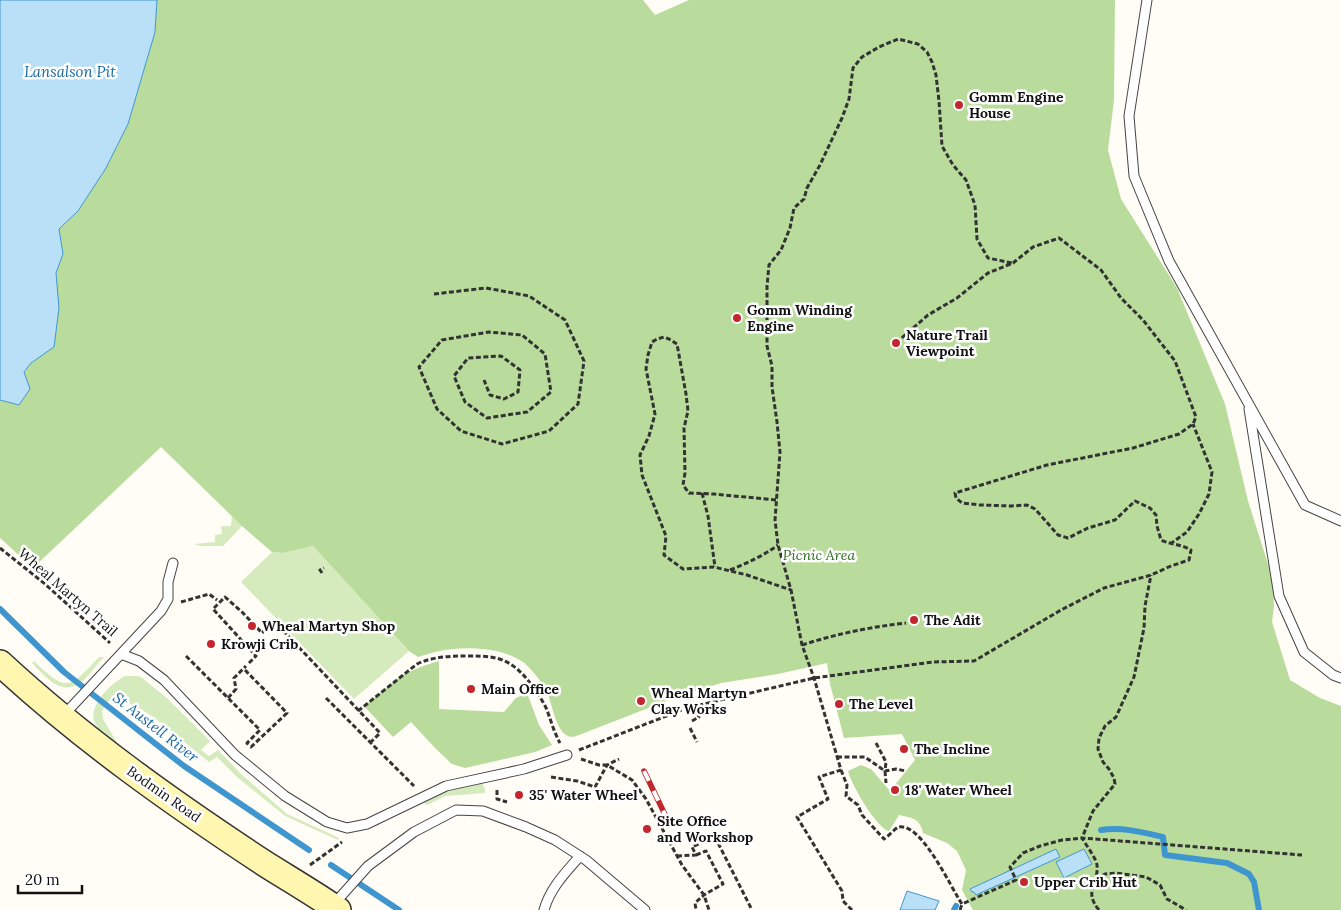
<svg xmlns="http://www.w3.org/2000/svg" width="1341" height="910" font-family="Lora,serif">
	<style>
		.green { fill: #d5ebbd }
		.forest { fill: #b9dc9c }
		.water { fill: #b9e0f7; stroke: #3f96cf }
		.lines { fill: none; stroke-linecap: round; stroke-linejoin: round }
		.stream { stroke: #3f96cf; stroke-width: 6 }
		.lane-casing { stroke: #444; stroke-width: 11 }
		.secondary-casing { stroke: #333; stroke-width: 28 }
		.path { stroke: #333; stroke-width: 3; stroke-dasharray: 5 2.5; stroke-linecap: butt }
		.lane { stroke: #fff; stroke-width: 9 }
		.secondary { stroke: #fff6b0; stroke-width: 25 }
		.rail-casing { stroke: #c4262e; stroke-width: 5.5 }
		.rail { stroke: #fff; stroke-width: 4; stroke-dasharray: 11; stroke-linecap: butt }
		.poi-dot { fill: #c4262e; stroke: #fff; stroke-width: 2 }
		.labels { text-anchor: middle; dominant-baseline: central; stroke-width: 5; stroke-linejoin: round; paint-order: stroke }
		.poi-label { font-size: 14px; font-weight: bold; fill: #111; stroke: #fff; text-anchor: start }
		.park-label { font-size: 14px; font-style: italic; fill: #2f6b1f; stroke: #fff }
		.street-label { font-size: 14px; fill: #111; stroke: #fff }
		.water-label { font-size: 15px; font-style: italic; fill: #1768a6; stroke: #fff }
	</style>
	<rect width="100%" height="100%" fill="#fffdf5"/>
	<path class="green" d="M232,515L242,526L223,546H200L194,544L215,542V535L222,534L221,526H231Z
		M313,546L409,651L354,699L241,582L272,552L283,553Z
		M99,657H104C97,664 92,672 85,679C64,699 47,679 32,663L34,661C67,693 69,689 99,657Z
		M125,676H137L141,677L168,699L210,741L201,750L209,756L218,750L241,774L287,814L339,838L338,840L285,816L237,777L217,757L209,762L156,719L141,709L121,700L109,701L102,711L103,719L119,746C111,740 101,734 96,725C85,708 111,683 125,676Z
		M477,782L482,783L485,789V793L446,796L429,804L426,805L424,803C432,789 462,785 477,782Z"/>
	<path class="forest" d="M157,0H643L655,15L689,0H1115L1114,100L1108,150L1121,199L1177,288L1225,404L1248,501L1273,580L1274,606L1272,622L1290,680L1320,698L1341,706V910H973L962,890L966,870L957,851L947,843L923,833C920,818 912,818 899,815L889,831C877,829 851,784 848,771L861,765L871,769L890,791L915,760L902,734L844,738L830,684L827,663L778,674L721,683L674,698L579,735C576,736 572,738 568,736C555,731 552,700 545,688C542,682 528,665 523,662C502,647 464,646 440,651C433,652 425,655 418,657L409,651L313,546L283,553L272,552L242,526L161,447L33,568L0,538V400L19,405L30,389L24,372L31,363L54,347L59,308L56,273L63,254L59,229L78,211L106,168L128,124L155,32Z
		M439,661V709L504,712L516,698L527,693L539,725L552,745L535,752L465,768L452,764L436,749L411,722L393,737L364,706L402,675L423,666Z"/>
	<path class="water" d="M0,0H157L155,32L128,124L106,168L78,211L59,229L63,254L56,273L59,308L54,347L31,363L24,372L30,389L19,405L0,400Z
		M1056,849L1060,857L976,895L974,892H972L970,889Z
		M1084,849L1092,864L1064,878L1056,862Z
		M907,891L939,901L935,910H900Z"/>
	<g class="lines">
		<path class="stream" d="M0,609L64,672L184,766L309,850
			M1101,830C1122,827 1142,832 1163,837L1165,855L1227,863L1249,874L1254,882L1259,910
			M331,865L399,910
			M954,910L956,906"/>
		<g class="lane-casing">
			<path id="lane" d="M1147,0L1129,116L1134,176L1169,261L1305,505L1341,521
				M1249,409L1279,596L1304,652L1333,675L1341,678
				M121,654L139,661L164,680L235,755L285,796L327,822L347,828L367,824L446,786L524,769L567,755
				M62,717L161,611L168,599V582L173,563
				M334,904L368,866L414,832L456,810L483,811L526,827L555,840L586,860L645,910
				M544,910C550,888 566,872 580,856"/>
		</g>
		<g class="secondary-casing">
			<path id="secondary" d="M0,663C82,739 174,804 267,865C291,880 315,894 338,910"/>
		</g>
		<path class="path" d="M434,294L486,288L529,296L565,320L584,361L578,404L549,431L502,444L461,431L437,409L419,367L442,340L489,332L522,335L545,354L551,392L527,412L487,418L465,402L454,376L468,358L501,356L520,370L518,392L504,399L490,395L484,380
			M702,493L708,516L715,567
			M776,500L714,494L689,493L683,485L685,473L684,428L688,411L686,394L677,344L669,339L664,337L657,339L652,342L648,355L646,369L655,414L649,436L640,455L642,475L666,536L664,555L683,569L714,567L747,575L791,590
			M1170,544L1187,532L1199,514L1209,494L1212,472L1193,424
			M0,548L45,584L110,643
			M730,570C747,563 763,556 778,545
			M322,573L320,570L324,568
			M181,602L209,594L217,600
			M802,645C836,634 870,627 906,623
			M186,656L260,730L247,743L249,746
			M249,663L256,656L213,609L225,597L242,612L262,633L274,621L380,733L371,742
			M245,670L287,713L251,747L249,745
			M228,698L236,689L234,678L246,666
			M326,698L414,786
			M358,711L417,664C434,656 452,656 471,656C500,656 512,660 531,684C537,692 543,701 547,710C551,721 554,732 560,743
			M692,721L699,717L695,707
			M690,728L697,742
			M876,743L886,762L885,771L896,769L906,771
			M579,750L687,708L814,678L933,662L974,661L1061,610L1104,588L1151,575L1171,566L1189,560L1191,550C1181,544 1172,545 1161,540L1157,526L1156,515L1150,508L1135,501L1115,520L1088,528L1068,538L1058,535L1035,509L1027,505L1011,506L980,505L962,503L956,498L955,493L1047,465L1133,448L1179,434L1193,424L1196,417L1175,361L1143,320L1121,298L1101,270L1059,238L1033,247L1013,263L988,273L957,298L928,315L896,343
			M837,757H865L885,771L886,783
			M581,759L599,765H607L632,780L646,799L682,865L704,895L709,910
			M841,770L847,785L846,796L858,805L862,815L884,839C889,836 896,827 899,827C922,823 951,888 962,904L1016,880L1010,867L1023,853L1040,846L1062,840L1082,838L1302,855
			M551,777L577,781L595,787L607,765L619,759
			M497,790V799L507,802
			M696,855L706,851L723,884L704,895L695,903L696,910
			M677,856L696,855L692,847L715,837L752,910
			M310,865L342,842
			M1096,879L1105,874L1116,873L1146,877L1160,885L1167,899L1186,910
			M852,910L843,901L842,891L797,817L828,799L819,777L841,770L814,678L802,645L791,590L778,545L775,520L780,452L777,422L772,387V366L767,346V286L769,265L781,250L790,228L794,208L804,199L807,188L820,165L842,118L849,99L853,68L862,57L879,47L898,39L918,44L927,52L932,62L936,75L939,101L942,146L953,165L966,180L975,205L977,239L988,258L1012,263
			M960,910L962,904
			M1099,910C1083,891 1099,884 1097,865C1096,858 1086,845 1082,838L1093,811L1115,784L1114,778L1109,769L1103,762L1098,749L1099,738L1105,726L1116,717L1134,677L1144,628L1145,606L1151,575"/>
		<use href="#lane" class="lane"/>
		<use href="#secondary" class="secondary"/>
		<g class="rail-casing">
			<path id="rail" d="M644,771L670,825"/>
		</g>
		<use href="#rail" class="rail"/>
	</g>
	<g class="poi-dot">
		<circle cx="959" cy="105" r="5"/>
		<circle cx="737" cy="318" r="5"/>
		<circle cx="896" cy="343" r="5"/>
		<circle cx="914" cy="620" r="5"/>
		<circle cx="252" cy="626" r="5"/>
		<circle cx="211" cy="644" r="5"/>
		<circle cx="471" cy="689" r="5"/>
		<circle cx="641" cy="701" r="5"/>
		<circle cx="839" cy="704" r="5"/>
		<circle cx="904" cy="749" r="5"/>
		<circle cx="895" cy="790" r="5"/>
		<circle cx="519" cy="795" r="5"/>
		<circle cx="647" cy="829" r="5"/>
		<circle cx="1024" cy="882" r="5"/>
	</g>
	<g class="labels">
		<g class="poi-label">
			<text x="969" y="97">Gomm Engine<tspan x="969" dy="16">House</tspan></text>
			<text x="747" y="310">Gomm Winding<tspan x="747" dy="16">Engine</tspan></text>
			<text x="906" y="335">Nature Trail<tspan x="906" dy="16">Viewpoint</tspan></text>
			<text x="924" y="620">The Adit</text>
			<text x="262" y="626">Wheal Martyn Shop</text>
			<text x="221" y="644">Krowji Crib</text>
			<text x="481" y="689">Main Office</text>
			<text x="651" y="693">Wheal Martyn<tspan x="651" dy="16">Clay Works</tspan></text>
			<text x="849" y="704">The Level</text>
			<text x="914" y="749">The Incline</text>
			<text x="905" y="790">18' Water Wheel</text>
			<text x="529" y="795">35' Water Wheel</text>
			<text x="657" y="821">Site Office<tspan x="657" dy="16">and Workshop</tspan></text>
			<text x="1034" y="882">Upper Crib Hut</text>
		</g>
		<g class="park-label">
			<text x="819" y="555">Picnic Area</text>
		</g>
		<g class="street-label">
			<text transform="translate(68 592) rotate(41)">Wheal Martyn Trail</text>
			<text transform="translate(164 794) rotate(35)">Bodmin Road</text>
		</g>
		<g class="water-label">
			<text x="70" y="71">Lansalson Pit</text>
			<text transform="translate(156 727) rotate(38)">St Austell River</text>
		</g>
	</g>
	<path d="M18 885v8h64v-8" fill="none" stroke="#111111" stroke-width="2.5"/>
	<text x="25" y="885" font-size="15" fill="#111111" stroke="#ffffff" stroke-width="4" paint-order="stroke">20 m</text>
</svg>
